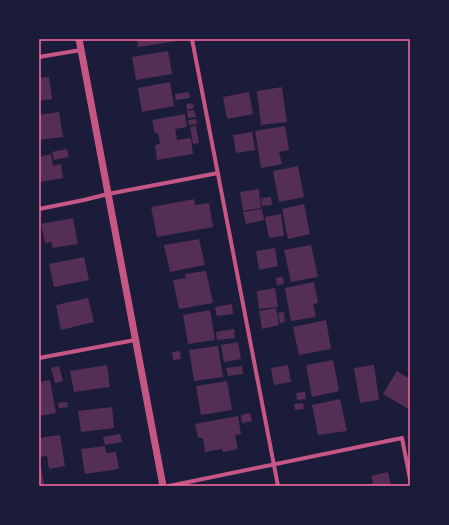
<svg xmlns="http://www.w3.org/2000/svg" width="449" height="525" font-family="Spectral,serif">
	<style>
		.building { fill: #542f53 }
		.lines { fill: none; stroke-linecap: round; stroke-linejoin: round }
		.minor { stroke: #c65784; stroke-width: 4 }
		.tertiary { stroke: #c65784; stroke-width: 7 }
		.neatline { fill: none; stroke: #ff6b9d; stroke-width: 1.5 }
	</style>
	<rect width="100%" height="100%" fill="#1b1b3a"/>
	<path class="building" d="M137,39H177V41L138,47Z
		M168,51L172,74L136,80L132,57Z
		M49,77L52,99L39,101V78Z
		M170,82L174,106L142,112L138,88Z
		M282,87L287,122L261,125L257,91Z
		M189,92L190,98L176,100L175,94Z
		M249,92L253,114L227,119L223,97Z
		M193,103L194,108L187,110L186,104Z
		M194,110L196,117L188,118L187,111Z
		M59,112L63,137L39,140V115Z
		M185,114L187,127L175,129L177,140L191,138L193,154L157,160L155,145L160,144L158,133H155L152,120Z
		M196,119L197,124L189,125L188,120Z
		M196,126L199,143L193,144L190,127Z
		M285,126L289,150L279,152L282,164L261,168L255,131Z
		M252,132L255,150L236,153L233,135Z
		M67,149L69,157L54,160L52,152Z
		M51,154L53,166L61,164L63,178L39,182V157Z
		M298,166L304,197L279,202L273,171Z
		M259,189L261,208L243,211L240,192Z
		M271,197L272,205L262,206L261,198Z
		M194,199L195,205L209,203L213,227L157,237L151,207Z
		M304,204L310,234L288,239L282,209Z
		M262,209L264,220L246,224L243,212Z
		M281,214L284,236L269,238L265,217Z
		M73,218L78,244L53,248L51,242L45,243L41,224Z
		M199,239L205,265L170,272L164,245Z
		M311,245L318,277L291,282L284,250Z
		M275,248L278,266L259,270L256,251Z
		M84,257L89,280L54,287L49,264Z
		M206,271L213,303L179,309L173,280L186,278L185,274Z
		M283,277L284,284L277,285L276,278Z
		M314,282L318,303L313,304L316,317L291,321L285,288Z
		M275,288L278,307L259,309L257,291Z
		M88,298L94,322L61,330L56,305Z
		M232,304L233,314L217,316L215,307Z
		M276,308L279,325L262,329L259,311Z
		M210,310L215,340L188,344L183,315Z
		M284,312L285,322L280,323L278,313Z
		M326,320L331,349L299,355L293,327Z
		M234,329L235,338L217,340L216,332Z
		M238,342L241,359L224,362L221,345Z
		M218,346L223,377L194,381L189,350Z
		M180,351L181,359L173,360L172,352Z
		M333,360L339,391L312,397L306,365Z
		M107,365L110,387L74,392L70,371Z
		M288,365L291,382L274,385L271,368Z
		M374,365L379,400L360,403L354,368Z
		M59,366L63,381L55,383L51,368Z
		M242,366L243,374L228,376L226,368Z
		M397,371L410,379V410L383,394Z
		M50,380L56,413L39,416V382Z
		M227,381L232,410L201,415L196,386Z
		M305,392L306,399L297,400L296,393Z
		M340,399L347,431L318,435L312,405Z
		M67,402L68,407L59,408L58,403Z
		M303,403L304,409L295,410L294,404Z
		M112,407L114,428L81,432L78,411Z
		M250,413L252,421L242,423L241,415Z
		M238,416L241,434L235,435L238,449L223,452L222,449L205,452L203,438H198L195,424Z
		M120,434L122,442L105,445L103,437Z
		M60,435L65,466L49,469L47,456L39,457V438Z
		M105,446L106,453L116,452L119,469L85,474L81,449Z
		M41,467L44,484L39,485V468Z
		M388,472L391,486H364L373,483L371,476Z"/>
	<g class="lines">
		<path class="minor" d="M192,39L278,486
			M39,57L81,50
			M39,209L84,200L108,194L218,173
			M39,358L135,340
			M169,486L402,438L410,479"/>
		<path class="tertiary" d="M79,39L163,486"/>
	</g>
	<rect width="449" height="525" fill="none" stroke="#1b1b3a" stroke-width="80"/>
	<rect x="40" y="40" width="369" height="445" class="neatline"/>
</svg>
